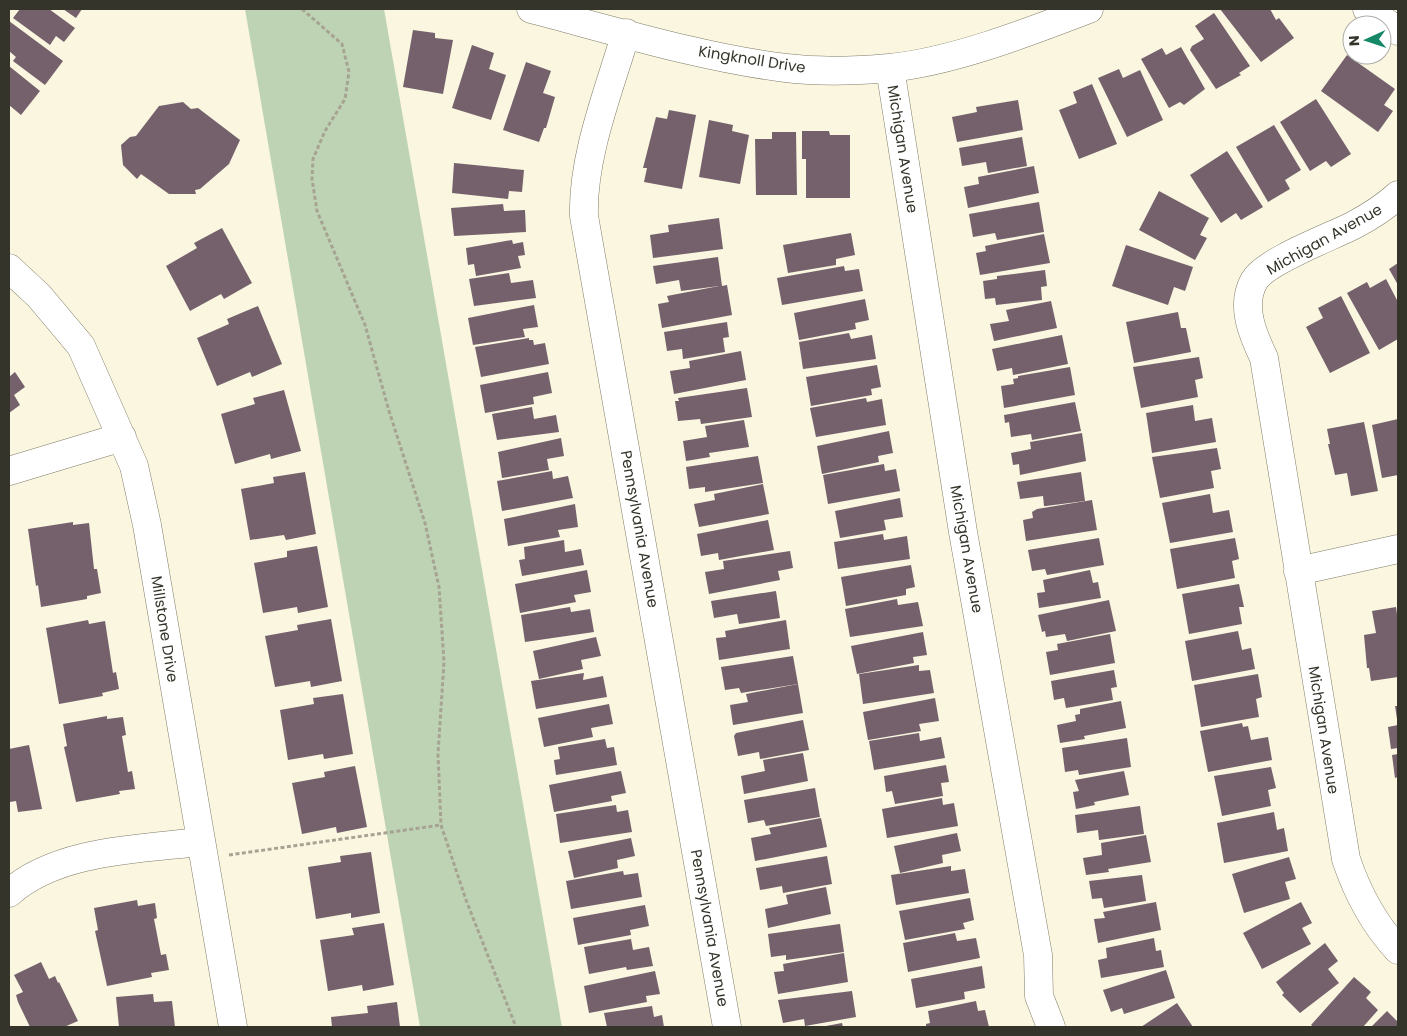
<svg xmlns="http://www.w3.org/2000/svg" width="1407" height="1036" font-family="Poppins,sans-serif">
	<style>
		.green { fill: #bed3b3 }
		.building { fill: #74616c }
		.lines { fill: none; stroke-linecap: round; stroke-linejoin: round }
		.minor-casing { stroke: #807d69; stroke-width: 29 }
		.path { stroke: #a6a392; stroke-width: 3; stroke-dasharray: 4 2.5; stroke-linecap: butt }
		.minor { stroke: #fff; stroke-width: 28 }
		.labels { text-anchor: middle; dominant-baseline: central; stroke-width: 5; stroke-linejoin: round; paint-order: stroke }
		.street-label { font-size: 15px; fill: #35342b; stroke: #fff }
	</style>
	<rect width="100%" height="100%" fill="#faf6e0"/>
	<path class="green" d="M245,9H384L562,1027H420Z"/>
	<path class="building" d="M20,9H49L75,28L64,42L56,36L50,45L13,18Z
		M63,9H82L76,18Z
		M1220,9H1270L1276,20L1279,18L1294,38L1261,62Z
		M1214,13L1250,66L1239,73L1241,75L1216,89L1190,50L1192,46L1204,39L1195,26Z
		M9,21L63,61L45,85L13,61L16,57L9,51Z
		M413,30L435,33V38L453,40L443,94L403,87Z
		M472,45L494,53L489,69L506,75L491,120L452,108Z
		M1181,47L1205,89L1184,105L1180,102L1169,108L1141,59L1162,48L1166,55Z
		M1347,55L1395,89L1384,105L1393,111L1378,132L1321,91Z
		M526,62L551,71L543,93L555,97L546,128H544L539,142L503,130Z
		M9,66L40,91L21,115L9,105Z
		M1119,69L1123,78L1140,70L1163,120L1127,137L1098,78Z
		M1092,84L1117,144L1079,159L1059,110L1077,103L1073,92Z
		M1316,99L1351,154L1331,167L1326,161L1310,171L1280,122Z
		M1018,100L1023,130L957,142L952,117L977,112L976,107Z
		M183,102L191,109L198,108L240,140L229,164L200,189L195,190L196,194H169L141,174L137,179L123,165L121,145L130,137L136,136L159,106Z
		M669,110L696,115L682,189L644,182L647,168H643L656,117L667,119Z
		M709,120L733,125L732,131L749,135L740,184L699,177Z
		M1274,125L1301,170L1285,180L1290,189L1268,202L1236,147Z
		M802,131H829L830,135H850V198H806V159H802Z
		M772,132H796L797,195H756L755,139H772Z
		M1022,137L1027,166L988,173L986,162L962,166L959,148Z
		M1227,151L1263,207L1241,220L1236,213L1221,223L1190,175Z
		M454,163L524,170L522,192L509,191L508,199L452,193Z
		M1034,166L1039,193L968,208L964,187L979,184L978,177Z
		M1159,191L1209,218L1200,235L1207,238L1195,260L1139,230Z
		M1039,202L1044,232L997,240L995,233L973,237L969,214Z
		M503,204L504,211L525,210L526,232L454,236L451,208Z
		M719,218L723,249L653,258L650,235L669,232L668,225Z
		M222,228L252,283L224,299L221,294L190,311L166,266L197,248L194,243Z
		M851,233L855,255L836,259V265L788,273L783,245Z
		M1044,234L1050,263L980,275L976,253L986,251L985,246Z
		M512,240L513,244L523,242L525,255L518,256L521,268L476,276L474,264L468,265L466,248Z
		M1126,245L1193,267L1185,291L1174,287L1168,305L1112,286Z
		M718,257L722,286L727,285L732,315L662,328L658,304L669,302L667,296L719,286L681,291L679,280L656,284L653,266Z
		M1398,263V285L1389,269Z
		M844,266L845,271L859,269L863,291L782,305L777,278Z
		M1045,270L1047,286L1041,287L1042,300L996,305L995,298L985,299L983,281L997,279V276Z
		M509,273L511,283L533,280L536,298L474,306L469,279Z
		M1386,279L1398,302V339L1379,350L1347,293L1367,282L1370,288Z
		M1341,296L1370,353L1330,373L1306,327L1323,318L1318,308Z
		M865,299L869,320L855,323L856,329L799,340L794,313Z
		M1051,301L1057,328L994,341L990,324L1009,321L1006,310Z
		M534,305L538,327L523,329L525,337L473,345L468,318Z
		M258,306L282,364L252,377L250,372L217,386L197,338L229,324L227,319Z
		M1178,312L1181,328H1186L1191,352L1134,363L1126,322Z
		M727,322L729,337L723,338L725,352L683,359L682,349L667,351L664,332Z
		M849,333L851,339L872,335L876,359L803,369L799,342Z
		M1062,335L1068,364L1013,375L1012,368L997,371L992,349Z
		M529,338V340H533L534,345L545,343L549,364L481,377L475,347Z
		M741,351L746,380L674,394L670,371L690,368L689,361Z
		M1199,357L1203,378L1195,380L1198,397L1141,408L1133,367Z
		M877,365L881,387L871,389L872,395L811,406L806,377Z
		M1070,367L1075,395L1004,408L1001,386L1014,384L1013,379L1018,378V376Z
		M15,372L25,387L14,395L20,405L9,413V377Z
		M548,372L552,393L533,397L534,404L485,413L480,385Z
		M747,388L752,417L701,424L700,419L678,421L675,401H679L678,398Z
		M284,390L301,451L271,459L270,454L235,464L221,414L255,404L253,398Z
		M866,398L867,402L882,399L886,425L816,437L810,408Z
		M1075,402L1081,431L1032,440L1031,434L1011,437L1009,422L1005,423L1004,415Z
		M1193,405L1195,421L1212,418L1216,442L1152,453L1146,413Z
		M532,407L534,419L556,415L559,432L497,440L492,414Z
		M1398,419V475L1382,478L1372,425Z
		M744,420L749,447L709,453L710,457L686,461L683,441L707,437L705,426Z
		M1364,422L1378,491L1351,496L1347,473L1335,475L1328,444H1330L1327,429Z
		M889,431L893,453L878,456L879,462L822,474L817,446Z
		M1082,433L1086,461L1020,475L1019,464L1013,465L1011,453L1031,449L1030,442Z
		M561,438L564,456L547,459L549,470L502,478L498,452Z
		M1217,448L1221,469L1211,471L1214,488L1160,498L1152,457Z
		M758,456L763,483L705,492V487L689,489L686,467Z
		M884,464L885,471L896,469L900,491L828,504L823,475Z
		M552,471L553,479L568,476L573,498L502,511L497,481Z
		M305,472L316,534L286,540L284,535L250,540L241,489L274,483L273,477Z
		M1081,472L1085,501L1046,506H1044L1043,496L1020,499L1017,482Z
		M763,484L769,514L699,527L694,504L715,500L714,494Z
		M1210,494L1213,513L1229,510L1233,532L1170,543L1162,503Z
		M900,498L903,517L884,520L886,530L840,538L835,511Z
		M1092,500L1097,530L1026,541L1023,520L1033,518L1032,512L1037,509Z
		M575,504L578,527L558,530L560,537L508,546L504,519Z
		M768,520L774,550L719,560L718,553L701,556L697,534Z
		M73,522V525L89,523L94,569H97L101,593L87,596V599L41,607L38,585L36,586L28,529Z
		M883,534L884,540L907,536L910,559L838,569L834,542Z
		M1099,538L1104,565L1047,575L1045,569L1032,571L1028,550Z
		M1235,538L1239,559L1232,561L1235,578L1177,589L1170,549Z
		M564,540L565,552L581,549L584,565L522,576L519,560L525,559L524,547Z
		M317,546L328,607L298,613L297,607L263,613L254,563L287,557V551Z
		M790,551L793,568L778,571L780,580L709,594L705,572L724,569L723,561Z
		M911,565L915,587L906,589V595L846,606L841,577Z
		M587,570L591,592L574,595L576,602L520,613L515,584Z
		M1090,570L1093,583L1098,582L1101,598L1039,608L1037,593L1045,592L1043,580Z
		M1239,584L1244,607H1239L1242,624L1189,634L1182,594Z
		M776,591L780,618L739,624L737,614L714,618L711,601Z
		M897,599L898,605L918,602L923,626L850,637L845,609Z
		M1109,600L1116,631L1067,641L1065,634L1046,637L1045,631L1042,632L1038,615Z
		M570,607L571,612L590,609L594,632L525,642L521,615Z
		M1396,607L1398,621V677L1371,681L1369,668H1367L1364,635L1376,633L1372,611Z
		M331,619L342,681L311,687L310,681L275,687L265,636L298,630L297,625Z
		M88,620L89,624L105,621L113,673L116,672L119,689L102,693L103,696L59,704L46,628Z
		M786,620L790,649L719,660L716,638L726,637L725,631Z
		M1238,631L1242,650L1251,648L1255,669L1192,681L1185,641Z
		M923,632L927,655L913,657L914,663L857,674L851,646Z
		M1110,634L1115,663L1050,675L1046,652L1058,650L1057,644Z
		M596,637L601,656L581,660L583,669L539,679L533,651Z
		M793,656L798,684L741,693L739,688L725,690L721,667Z
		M919,665V671L930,670L934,693L863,704L859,674Z
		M1114,670L1117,687L1111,688L1113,700L1066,708L1064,698L1054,700L1051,681Z
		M584,673L583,680L603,676L607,697L536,709L531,681Z
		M1258,674L1262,697L1256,699L1259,717L1201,727L1194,685Z
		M798,684L803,713L733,725L730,705L748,702L746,694Z
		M343,694L353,754L324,759L323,754L288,760L280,710L314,704L313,698Z
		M935,698L939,721L919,724L921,731L868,740L863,712Z
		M1121,701L1126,728L1084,736L1085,739L1060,743L1057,725L1076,721L1075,715L1080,714V709Z
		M609,704L613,724L591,728L593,737L544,747L538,718Z
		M1395,706H1398V719H1397Z
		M107,716V719L123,717L126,735L122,736L128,772L132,771L135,789L119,791L120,794L76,802L64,747L67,746L63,724Z
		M803,720L809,750L760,759L759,752L738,756L734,736L736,733Z
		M1242,723L1243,727L1248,726L1251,740L1268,737L1272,760L1208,772L1200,731Z
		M1398,725V748L1391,749L1388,727Z
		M919,733L920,741L941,737L945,758L874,770L869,741Z
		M1127,738L1131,767L1079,775L1078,770L1065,772L1062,748Z
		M605,739L607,748L614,747L617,765L556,775L554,760L560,759L558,747Z
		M29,745L42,809L18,812L16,801L10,802L9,791V749Z
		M803,753L808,781L744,794L741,776L765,771L763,760Z
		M1398,754V777L1395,778L1392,755Z
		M946,765L949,782L941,783L943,796L895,804L892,791L886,792L884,776Z
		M355,766L367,827L337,833L336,827L302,834L292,783L325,777L324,772Z
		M1271,767L1276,788L1268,790L1271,806L1222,816L1214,776Z
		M621,771L626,793L611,796L612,801L554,812L549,785Z
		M1124,771L1129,795L1094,802L1095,805L1076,809L1073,792L1079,791L1075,780Z
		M815,788L820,817L766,826L764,820L748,823L744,800Z
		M942,798L943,805L954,803L958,826L887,838L882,809Z
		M616,805L617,812L628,810L632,832L560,843L556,814Z
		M1140,806L1144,834L1099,840L1098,830L1077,833L1075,815Z
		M1274,812L1277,830L1284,828L1288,851L1224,863L1217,823Z
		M821,818L827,847L755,861L751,838L771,834L769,828Z
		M957,833L961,851L942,855L943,863L900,873L894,846Z
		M1146,835L1151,862L1108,869L1109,872L1086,875L1083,858L1102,855L1101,843Z
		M631,838L635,856L617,860L618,868L574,878L568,851Z
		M371,852L380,913L351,918V913L316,919L308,867L341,862L340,856Z
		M827,856L832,884L783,893L782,886L760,890L756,868Z
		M1289,857L1296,879L1285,882L1290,899L1244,913L1232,874Z
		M951,866V871L965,869L969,893L896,905L891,875Z
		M623,871L624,875L638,873L642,897L571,909L566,881Z
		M1142,875L1146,901L1104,908L1102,898L1092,899L1089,881Z
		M826,887L831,914L768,928L765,909L788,904L786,895Z
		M970,898L974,920L963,923L965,929L905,940L899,911Z
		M137,900L138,906L155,903L157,918L154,919L161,955L166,954L169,970L151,973L152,977L107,986L95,931L98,930L94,908Z
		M1156,902L1161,930L1098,943L1094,919L1105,918L1103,912Z
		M1301,902L1312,923L1302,928L1311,944L1262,969L1243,933Z
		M645,905L649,926L630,930L631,935L578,945L573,918Z
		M384,923L394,985L363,991L362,985L328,991L320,940L354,935L352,928Z
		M840,924L844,952L786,960V955L771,957L768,934Z
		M955,933L957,941L976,938L980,958L908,972L903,943Z
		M1154,938L1156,951L1161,950L1164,967L1101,978L1098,960L1107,958L1106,948Z
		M631,939L633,950L649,947L653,966L627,970L626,967L589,974L584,947Z
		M1325,943L1338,961L1328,969L1339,983L1300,1013L1282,995L1284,993L1276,982Z
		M844,953L848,982L778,994L774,972L784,971L783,964Z
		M41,962L49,979L55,976L58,983L59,982L78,1021L64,1027H30L18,1002L16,995L23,992L14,975Z
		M982,966L985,988L964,992L965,999L916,1008L911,979Z
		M1166,970L1175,998L1124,1014L1122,1008L1111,1012L1103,990Z
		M655,971L660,994L646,996L647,1002L589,1013L584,986Z
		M1354,977L1371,992L1366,998L1378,1010L1363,1027H1314L1311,1025Z
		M852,991L856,1017L805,1026L804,1019L783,1023L778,1000Z
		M153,994L154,1002L172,1001L175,1027H119L116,997Z
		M976,1001L978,1011L985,1010L989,1027H926V1024L930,1023L928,1011Z
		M397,1002L400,1027H332L331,1017L368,1013L367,1006Z
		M1177,1003L1193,1027H1141Z
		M652,1006L654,1017L662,1015L664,1027H607L604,1013Z
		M1387,1011L1398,1022V1027H1371Z
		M842,1023L843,1027H827L826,1026Z"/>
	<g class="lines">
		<g class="minor-casing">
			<path id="minor" d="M531,9C612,30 703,58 786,68C819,72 855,71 889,68C952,62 1029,32 1089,9
				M1367,9L1398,31
				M626,33C609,90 582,157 584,216L727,1027
				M890,68L963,532L1038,955L1039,996L1051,1027
				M1398,195C1385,207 1369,217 1354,225C1331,237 1265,261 1254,281C1240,306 1253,335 1264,358L1346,859C1357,892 1374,924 1398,950
				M9,268L39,296L81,346L134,466L147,525L233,1027
				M9,471L122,437
				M1298,571L1398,549
				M9,893C57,850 139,849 200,842"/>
		</g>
		<path class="path" d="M302,9L342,44L349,72L345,99L325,131L313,159L312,179L317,211L365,325L389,411L425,523L439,587L444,662L438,754L441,825L466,900L516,1027
			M229,855L441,825"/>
		<use href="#minor" class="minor"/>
	</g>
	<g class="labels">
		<g class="street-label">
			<text transform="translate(752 59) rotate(9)">Kingknoll Drive</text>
			<text transform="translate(903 149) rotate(81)">Michigan Avenue</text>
			<text transform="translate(1324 239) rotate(-29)">Michigan Avenue</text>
			<text transform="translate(640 529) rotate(80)">Pennsylvania Avenue</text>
			<text transform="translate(967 549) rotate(80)">Michigan Avenue</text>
			<text transform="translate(165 629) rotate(81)">Millstone Drive</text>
			<text transform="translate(1324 730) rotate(81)">Michigan Avenue</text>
			<text transform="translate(710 928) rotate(80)">Pennsylvania Avenue</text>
		</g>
	</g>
	<rect width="1407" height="1036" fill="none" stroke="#35342b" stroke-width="20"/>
	<g transform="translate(1367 40) rotate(267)"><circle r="24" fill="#ffffff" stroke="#aeaeaa"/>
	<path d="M0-4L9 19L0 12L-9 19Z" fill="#158868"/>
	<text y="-8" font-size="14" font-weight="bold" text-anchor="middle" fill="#35342b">N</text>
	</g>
</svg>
